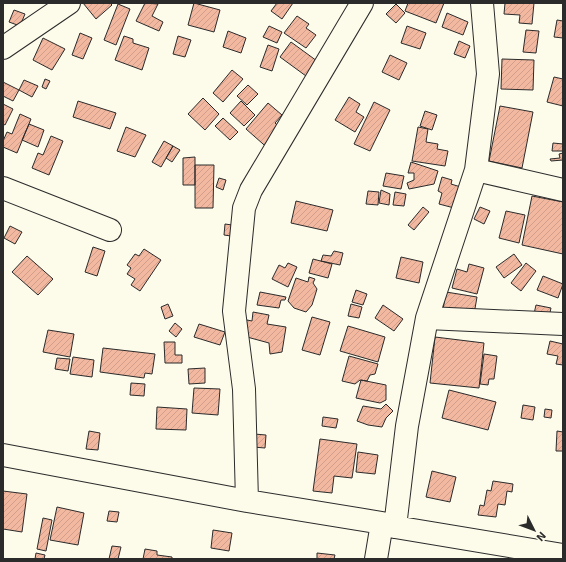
<svg xmlns="http://www.w3.org/2000/svg" width="566" height="562" font-family="'Exo 2',sans-serif">
	<style>
		.building { fill: url(#building-hatch); stroke: #2b2b2b }
		.lines { fill: none; stroke-linecap: round; stroke-linejoin: round }
		.minor-casing { stroke: #2b2b2b; stroke-width: 24 }
		.minor { stroke: #fdfbea; stroke-width: 22 }
	</style>
	<defs>
		<pattern id="building-hatch" width="6" height="6" patternUnits="userSpaceOnUse"><rect width="6" height="6" fill="#f2b8a0"/><path d="M-1 1l2-2M0 6l6-6M5 7l2-2" fill="none" stroke="#d09e8a"/></pattern>
	</defs>
	<rect width="100%" height="100%" fill="#fdfbea"/>
	<path class="building" d="M83,3H110L112,5L96,19Z
		M145,3L158,4L152,16L163,22L159,31L136,21Z
		M194,3L220,10L214,32L188,25Z
		M277,3H293L282,19L271,11Z
		M408,3H444L436,23L405,11Z
		M505,3H534L532,24L519,23L520,15L504,14Z
		M118,4L130,9L116,45L104,40Z
		M396,4L405,13L396,23L386,14Z
		M14,10L25,14L20,26L9,22Z
		M447,13L468,22L463,35L442,27Z
		M297,16L309,24L306,28L316,35L306,48L284,33Z
		M557,20L563,21V38L554,37Z
		M269,26L282,32L277,43L263,37Z
		M407,26L426,33L420,49L401,43Z
		M526,30L539,31L536,53L523,52Z
		M228,31L246,38L241,53L223,47Z
		M80,33L92,38L83,59L72,55Z
		M124,36L133,39V43L149,48L142,70L115,60Z
		M178,36L191,40L185,57L173,54Z
		M43,38L65,49L52,70L33,60Z
		M459,41L470,46L465,58L454,54Z
		M291,42L317,61L306,76L280,57Z
		M268,45L279,49L272,71L260,67Z
		M390,55L407,63L399,80L382,72Z
		M502,59L534,60L533,90L501,89Z
		M232,70L243,79L223,102L213,93Z
		M554,77L563,79V106L547,102Z
		M45,79L50,81L46,89L42,87Z
		M24,80L38,86L32,97L19,90Z
		M3,82L19,90L13,101L3,96Z
		M248,85L258,94L247,105L237,96Z
		M349,97L360,104L356,112L364,117L355,132L335,120Z
		M203,98L219,114L205,130L188,114Z
		M78,101L116,113L110,129L73,117Z
		M241,101L255,115L244,126L230,113Z
		M374,102L390,110L370,151L354,144Z
		M268,103L282,115L275,123L286,133L271,151L246,129Z
		M3,104L13,109L5,125L3,124Z
		M500,106L533,112L522,168L489,161Z
		M425,111L437,115L432,130L420,126Z
		M20,114L31,119L17,153L3,147V141L7,132L12,134Z
		M223,118L238,132L230,140L215,126Z
		M29,124L44,130L38,147L22,140Z
		M126,127L146,135L135,157L117,151Z
		M418,127L428,129L426,142L438,144L437,149L448,151L445,166L412,161Z
		M51,136L63,141L49,175L32,168L38,153L43,155Z
		M164,141L173,146L161,167L152,162Z
		M553,143L563,144V151H552Z
		M173,146L180,150L172,162L166,158Z
		M563,153V160L551,161L550,159L560,158L559,154Z
		M195,157V185H183V158Z
		M411,162L438,171L434,184L409,189L407,183L414,180V173H408Z
		M195,165H214L213,208H195Z
		M386,173L404,176L401,189L383,186Z
		M442,177L452,180L451,184L464,188L458,209L439,204L442,193L438,191Z
		M219,178L226,180L223,190L216,187Z
		M381,190L390,194L389,205L379,203Z
		M368,191L379,192L378,205L366,204Z
		M395,192L406,194L404,206L393,205Z
		M532,196L563,202V254L522,245Z
		M296,201L333,210L327,231L291,223Z
		M423,207L429,212L414,230L408,225Z
		M480,207L490,211L484,224L474,219Z
		M506,211L525,215L519,243L499,238Z
		M225,224L239,226L238,237L224,235Z
		M10,226L22,232L15,244L4,238Z
		M93,247L105,251L97,276L85,272Z
		M144,249L161,260L140,291L131,285L135,279L127,274L131,268L127,265L135,254L139,256Z
		M334,251L343,253L340,265L321,261L323,255L331,256Z
		M514,254L522,265L504,278L496,267Z
		M27,256L53,279L38,295L12,272Z
		M401,257L423,262L419,283L396,278Z
		M313,259L332,264L328,278L309,273Z
		M288,263L297,267L288,287L272,279L279,265L285,268Z
		M526,263L536,271L521,291L511,283Z
		M469,264L484,268L477,294L452,288L457,269L467,272Z
		M543,276L563,284L558,298L537,290Z
		M309,277L315,279L313,283L317,289L312,305L306,312L294,308L288,301L296,278L308,282Z
		M356,290L367,294L363,305L352,302Z
		M260,292L286,297L285,300H281L279,308L257,305Z
		M446,292L477,297L473,320L442,315Z
		M168,304L173,316L165,319L161,307Z
		M351,304L362,307L359,318L348,316Z
		M383,305L403,319L394,331L375,318Z
		M536,305L551,308L548,321L533,318Z
		M253,312L269,315L267,324L286,327L282,352L270,354L269,343L247,337L244,326L247,320L252,321Z
		M312,317L330,322L320,355L302,350Z
		M175,323L182,329L176,337L169,331Z
		M199,324L225,332L220,345L194,337Z
		M348,326L385,337L378,362L340,351Z
		M48,330L74,334L70,357L43,352Z
		M435,337L484,343L479,388L430,383Z
		M550,341L563,344V365L556,364L558,356L547,354Z
		M164,342H175V355H182V363H165Z
		M103,348L155,354L152,374L145,373L144,378L100,372Z
		M484,354L497,356L494,379H489L488,385L480,384Z
		M349,356L378,364L375,374L370,375L367,381L360,380L355,384L342,381Z
		M73,357L94,360L92,377L70,374Z
		M57,358L70,359L68,371L55,369Z
		M205,368V383L189,384L188,369Z
		M361,380L386,385V400L380,403L356,398Z
		M131,383L145,384L144,396L130,395Z
		M194,388L220,389L218,415L192,413Z
		M449,390L496,402L488,430L442,418Z
		M386,404L393,411L386,418L382,427L368,425L357,421L363,406L381,409Z
		M523,405L535,407L533,420L521,418Z
		M157,407L187,409L186,430L156,429Z
		M545,409L552,410L551,418L544,417Z
		M323,417L338,419L336,428L322,426Z
		M89,431L100,433L98,450L86,449Z
		M557,431L563,432V451H556Z
		M254,434L266,435L265,448L253,447Z
		M320,439L357,444L352,478L334,476L332,493L313,491Z
		M358,452L378,455L375,474L356,472Z
		M432,471L456,477L450,502L426,497Z
		M493,481L513,484L512,492L507,491L505,505L498,504L496,517L478,515L480,505L484,506L487,490L491,491Z
		M3,491L27,494L22,532L3,529Z
		M57,507L84,513L78,545L50,540Z
		M109,511L119,512L117,522L107,521Z
		M43,518L52,520L46,551L37,549Z
		M213,530L232,533L229,551L211,548Z
		M112,546L121,547L118,559H109Z
		M145,549L157,551V555L172,557V559H143Z
		M36,553L45,555L44,559H35Z
		M317,553L335,555L334,559H317Z"/>
	<g class="lines">
		<g class="minor-casing">
			<path id="minor" d="M3,48L69,3
				M476,170L563,190
				M3,188L110,230
				M427,318L563,324
				M3,455L247,501L382,523L395,527L563,555
				M247,501L244,389L234,311L244,208L251,190L362,3
				M395,527L407,426L427,318L476,170L488,74L482,3
				M376,559L382,523"/>
		</g>
		<use href="#minor" class="minor"/>
	</g>
	<rect width="566" height="562" fill="none" stroke="#2b2b2b" stroke-width="8"/>
	<g transform="translate(534 530) rotate(132)" stroke="#fdfbea" stroke-width="3" paint-order="stroke">
	<path d="M0-3L7 15L0 10L-7 15Z" fill="#2b2b2b"/>
	<text y="-6" font-size="11" font-weight="bold" text-anchor="middle" fill="#2b2b2b">N</text>
	</g>
</svg>
